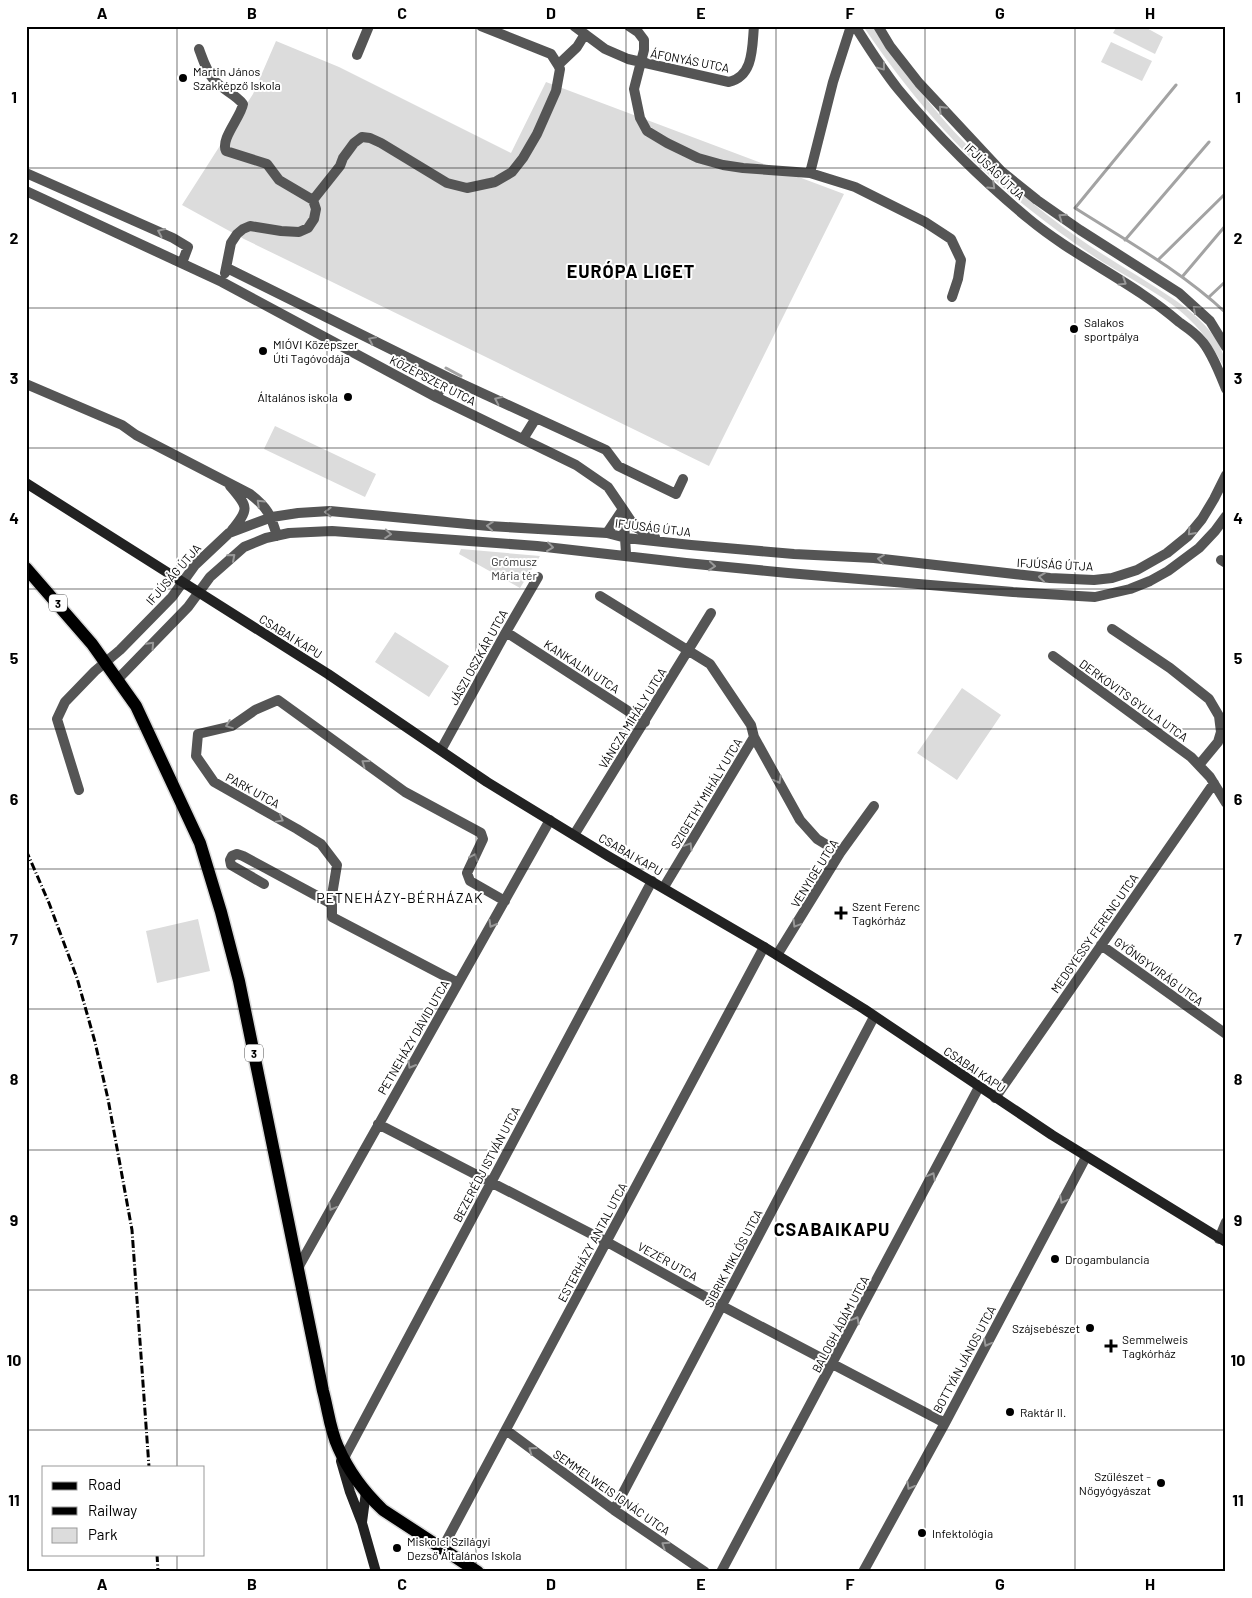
<svg xmlns="http://www.w3.org/2000/svg" width="1252" height="1598" font-family="Barlow,sans-serif">
	<style>
		.green { fill: #dcdcdc }
		.lines { fill: none; stroke-linecap: round; stroke-linejoin: round }
		.stream { stroke: #a3a3a3; stroke-width: 3 }
		.primary-casing { stroke: #dbdbdb; stroke-width: 15 }
		.street { stroke: #555; stroke-width: 10 }
		.secondary { stroke: #222; stroke-width: 10 }
		.primary { stroke: #000; stroke-width: 12 }
		.rail { stroke: #000; stroke-width: 3; stroke-dasharray: 8 2.5 1 2.5; stroke-linecap: butt }
		.oneway { stroke: #999 }
		.grid { fill: none; stroke: #000; stroke-width: 1; stroke-opacity: 0.55 }
		.poi-dot { fill: #000; stroke: #fff; stroke-width: 2 }
		.labels { text-anchor: middle; dominant-baseline: central; stroke-width: 4; stroke-linejoin: round; paint-order: stroke }
		.shield { fill: #fff; stroke: #4c4c4c; stroke-width: 1 }
		.shield-label { font-size: 11px; font-weight: bold; fill: #000 }
		.street-label { font-size: 12px; fill: #000; stroke: #fff }
		.poi-label { font-size: 12px; fill: #000; stroke: #fff; text-anchor: start }
		.park-label { font-size: 12px; fill: #333; stroke: #fff }
		.neighbourhood-label { font-size: 14px; letter-spacing: 1px; fill: #000; stroke: #fff }
		.district-label { font-size: 18px; font-weight: bold; letter-spacing: 1px; fill: #000; stroke: #fff }
		.neatline { fill: none; stroke: #000; stroke-width: 2 }
		.grid-label { font-size: 16px; text-anchor: middle; font-weight: bold; fill: #000 }
	</style>
	<rect width="100%" height="100%" fill="#fff"/>
	<path class="green" d="M863,26H873C902,67 931,109 967,145C1001,178 1038,209 1077,237C1108,259 1141,277 1172,298C1197,315 1226,340 1226,371C1216,352 1205,334 1189,319C1165,295 1126,277 1098,259C1072,242 1048,224 1024,205C960,154 909,94 863,26Z
		M1117,26H1143L1163,37L1155,54L1113,33Z
		M276,41L339,67L511,153L546,82L844,194L709,466L244,239L182,205L253,94Z
		M1111,42L1152,61L1142,81L1101,62Z
		M275,426L376,474L365,497L264,449Z
		M461,549L540,556L520,588L459,554Z
		M395,632L449,666L429,697L375,662Z
		M962,688L1001,715L957,780L917,753Z
		M198,919L210,971L157,983L146,931Z"/>
	<g class="lines">
		<path class="stream" d="M1176,85L1075,208C1127,241 1181,271 1226,313
			M1125,240L1209,142
			M1158,260L1226,193
			M1182,277L1226,225
			M1209,297L1226,281
			M446,368L461,376"/>
		<g class="primary-casing">
			<path id="primary" d="M26,568L92,644L136,706L200,843L221,912L239,981L323,1391C328,1409 330,1430 338,1447C348,1470 364,1492 383,1510L478,1572"/>
		</g>
		<path class="street" d="M481,26L551,54L558,65L577,47L585,34
			M574,26L605,49L628,59L729,82C754,76 752,47 754,26
			M629,26L638,32L644,40V50L634,89L640,118L647,131L667,143L698,158L723,165L743,168L810,173L855,187L925,222L951,239L961,260L958,279L952,297
			M855,26C869,48 882,69 898,89C935,134 984,182 1029,219C1076,258 1133,282 1179,322C1186,327 1194,332 1200,339C1211,350 1220,374 1226,389
			M878,26L890,46L919,83L1001,171L1037,200L1080,230L1179,293L1210,321L1226,347
			M199,49C203,60 207,73 215,81C223,90 235,94 243,104C241,117 220,139 226,151L267,164L279,180L313,200L316,209L314,219L308,228L299,232L281,231L250,226L243,229L237,234L231,243L225,273
			M357,55L369,26
			M26,173L173,238L188,247L182,263
			M810,173L833,82L851,26
			M26,191L222,282L436,397L576,465L608,487L623,509L626,553
			M313,200L340,166L343,158L354,143L362,137L370,138L381,143L447,183L467,188L495,182L512,172L523,158L537,134L556,91L560,69L558,65
			M227,268L447,377L606,450L618,466L676,494L683,479
			M26,384L122,425L136,435L250,494C267,507 271,515 277,536
			M436,397L447,377
			M523,439L536,418
			M230,486C248,507 250,508 232,530
			M607,533L623,509L635,527L655,537
			M1221,560L1226,563
			M600,596L710,664L751,725L754,737L800,820L817,839L840,853
			M1112,629L1170,668L1209,699L1219,716L1221,732L1218,742L1199,765
			M506,632L645,722
			M1053,656L1191,757L1210,777L1226,803
			M117,680L188,607L210,577L244,547L266,538L289,533L332,531L537,546L686,563L788,573L1013,592L1095,597L1130,589L1150,581L1168,571L1199,548L1215,531L1226,516
			M441,750L506,632L538,577
			M79,790L57,719L65,702L95,671L120,650L172,597L195,565L229,533L272,517L298,513L330,511L489,526L607,533L626,538L691,545L794,554L874,558L1050,578L1094,580L1112,578L1137,570L1167,553L1188,536L1202,519L1214,499L1226,475
			M574,835L711,613
			M264,884L231,865L230,860L232,856L237,854L243,856L332,904
			M664,887L754,737
			M1101,945L1226,1034
			M777,955L840,853L874,806
			M458,983L332,917V895L337,865L321,844L297,829L214,782L196,756L198,734L232,726L255,710L278,700L405,792L481,833L483,839L467,873L470,881L505,901
			M995,1098L1214,783
			M378,1124L607,1242L722,1306L945,1423
			M1219,1239L1226,1222
			M299,1266L550,820
			M506,1430L614,1510L705,1572
			M344,1458L652,881
			M614,1510L874,1017
			M442,1549L764,947
			M721,1572L979,1087
			M863,1572L945,1423L1086,1157"/>
		<path class="secondary" d="M26,483L328,674L487,782L608,856L764,947L864,1009L1052,1135L1226,1242
			M341,1461L350,1492L362,1523L376,1572
			M362,1522L366,1492"/>
		<use href="#primary" class="primary"/>
		<path class="rail" d="M26,850L49,903L77,978L95,1042L108,1099L132,1230L149,1467
			M157,1554L158,1572"/>
	</g>
	<defs><path id="oneway-chevron" d="M-2-3.5L2.5 0L-2 3.5" fill="none" stroke-width="1.6" stroke-linecap="round" stroke-linejoin="round" transform="scale(1.25)"/></defs>
	<g class="oneway">
		<use href="#oneway-chevron" transform="translate(882 67) rotate(53)"/>
		<use href="#oneway-chevron" transform="translate(942 109) rotate(-133)"/>
		<use href="#oneway-chevron" transform="translate(992 186) rotate(44)"/>
		<use href="#oneway-chevron" transform="translate(1062 217) rotate(-145)"/>
		<use href="#oneway-chevron" transform="translate(161 232) rotate(-156)"/>
		<use href="#oneway-chevron" transform="translate(1123 282) rotate(32)"/>
		<use href="#oneway-chevron" transform="translate(1196 309) rotate(-138)"/>
		<use href="#oneway-chevron" transform="translate(372 340) rotate(-154)"/>
		<use href="#oneway-chevron" transform="translate(498 400) rotate(-155)"/>
		<use href="#oneway-chevron" transform="translate(260 503) rotate(-136)"/>
		<use href="#oneway-chevron" transform="translate(328 512) rotate(-179)"/>
		<use href="#oneway-chevron" transform="translate(490 526) rotate(-175)"/>
		<use href="#oneway-chevron" transform="translate(1191 532) rotate(132)"/>
		<use href="#oneway-chevron" transform="translate(388 534) rotate(4)"/>
		<use href="#oneway-chevron" transform="translate(550 547) rotate(7)"/>
		<use href="#oneway-chevron" transform="translate(232 557) rotate(-41)"/>
		<use href="#oneway-chevron" transform="translate(881 559) rotate(-173)"/>
		<use href="#oneway-chevron" transform="translate(712 566) rotate(5)"/>
		<use href="#oneway-chevron" transform="translate(1042 577) rotate(-174)"/>
		<use href="#oneway-chevron" transform="translate(151 645) rotate(-47)"/>
		<use href="#oneway-chevron" transform="translate(229 725) rotate(159)"/>
		<use href="#oneway-chevron" transform="translate(365 763) rotate(-144)"/>
		<use href="#oneway-chevron" transform="translate(778 780) rotate(61)"/>
		<use href="#oneway-chevron" transform="translate(280 819) rotate(29)"/>
		<use href="#oneway-chevron" transform="translate(689 846) rotate(-59)"/>
		<use href="#oneway-chevron" transform="translate(474 857) rotate(-64)"/>
		<use href="#oneway-chevron" transform="translate(492 924) rotate(120)"/>
		<use href="#oneway-chevron" transform="translate(796 924) rotate(121)"/>
		<use href="#oneway-chevron" transform="translate(411 1065) rotate(120)"/>
		<use href="#oneway-chevron" transform="translate(932 1176) rotate(-62)"/>
		<use href="#oneway-chevron" transform="translate(1063 1200) rotate(118)"/>
		<use href="#oneway-chevron" transform="translate(332 1207) rotate(119)"/>
		<use href="#oneway-chevron" transform="translate(856 1320) rotate(-62)"/>
		<use href="#oneway-chevron" transform="translate(987 1343) rotate(118)"/>
		<use href="#oneway-chevron" transform="translate(532 1450) rotate(-144)"/>
		<use href="#oneway-chevron" transform="translate(910 1486) rotate(119)"/>
		<use href="#oneway-chevron" transform="translate(665 1545) rotate(-146)"/>
	</g>
	<path class="grid" d="M177,26V1467M327,26V1572M476,26V1572M626,26V1572M776,26V1572M925,26V1572M1075,26V1572M26,168H1226M26,308H1226M26,448H1226M26,589H1226M26,729H1226M26,869H1226M26,1009H1226M26,1150H1226M26,1290H1226M26,1430H1226M177,1554V1572"/>
	<g class="poi-dot">
		<circle cx="183" cy="78" r="5"/>
		<circle cx="1074" cy="329" r="5"/>
		<circle cx="263" cy="351" r="5"/>
		<circle cx="348" cy="397" r="5"/>
		<path d="M838.5 905.5h5v5h5v5h-5v5h-5v-5h-5v-5h5z"/>
		<circle cx="1055" cy="1259" r="5"/>
		<circle cx="1090" cy="1328" r="5"/>
		<path d="M1108.5 1338.5h5v5h5v5h-5v5h-5v-5h-5v-5h5z"/>
		<circle cx="1010" cy="1412" r="5"/>
		<circle cx="1161" cy="1483" r="5"/>
		<circle cx="922" cy="1533" r="5"/>
		<circle cx="397" cy="1548" r="5"/>
	</g>
	<g class="labels">
		<g class="shield">
			<rect x="49" y="594.5" width="18" height="17" rx="4"/>
			<rect x="245" y="1044.5" width="18" height="17" rx="4"/>
		</g>
		<g class="shield-label">
			<text x="58" y="603">3</text>
			<text x="254" y="1053">3</text>
		</g>
		<g class="street-label">
			<text transform="translate(690 60) rotate(11)">ÁFONYÁS UTCA</text>
			<text transform="translate(995 171) rotate(43)">IFJÚSÁG ÚTJA</text>
			<text transform="translate(433 380) rotate(27)">KÖZÉPSZER UTCA</text>
			<text transform="translate(653 527) rotate(7)">IFJÚSÁG ÚTJA</text>
			<text transform="translate(1055 564) rotate(3)">IFJÚSÁG ÚTJA</text>
			<text transform="translate(173 574) rotate(-49)">IFJÚSÁG ÚTJA</text>
			<text transform="translate(291 636) rotate(32)">CSABAI KAPU</text>
			<text transform="translate(478 657) rotate(-61)">JÁSZI OSZKÁR UTCA</text>
			<text transform="translate(582 666) rotate(33)">KANKALIN UTCA</text>
			<text transform="translate(1134 700) rotate(36)">DERKOVITS GYULA UTCA</text>
			<text transform="translate(632 718) rotate(-58)">VÁNCZA MIHÁLY UTCA</text>
			<text transform="translate(253 790) rotate(29)">PARK UTCA</text>
			<text transform="translate(706 793) rotate(-59)">SZIGETHY MIHÁLY UTCA</text>
			<text transform="translate(631 854) rotate(30)">CSABAI KAPU</text>
			<text transform="translate(814 873) rotate(-58)">VENYIGE UTCA</text>
			<text transform="translate(1094 933) rotate(-55)">MEDGYESSY FERENC UTCA</text>
			<text transform="translate(1159 971) rotate(36)">GYÖNGYVIRÁG UTCA</text>
			<text transform="translate(413 1037) rotate(-60)">PETNEHÁZY DÁVID UTCA</text>
			<text transform="translate(975 1069) rotate(34)">CSABAI KAPU</text>
			<text transform="translate(486 1164) rotate(-62)">BEZERÉDJ ISTVÁN UTCA</text>
			<text transform="translate(592 1242) rotate(-62)">ESTERHÁZY ANTAL UTCA</text>
			<text transform="translate(733 1258) rotate(-62)">SIBRIK MIKLÓS UTCA</text>
			<text transform="translate(668 1261) rotate(29)">VEZÉR UTCA</text>
			<text transform="translate(840 1324) rotate(-62)">BALOGH ÁDÁM UTCA</text>
			<text transform="translate(964 1359) rotate(-62)">BOTTYÁN JÁNOS UTCA</text>
			<text transform="translate(612 1492) rotate(35)">SEMMELWEIS IGNÁC UTCA</text>
		</g>
		<g class="poi-label">
			<text x="193" y="71">Martin János<tspan x="193" dy="14">Szakképző Iskola</tspan></text>
			<text x="1084" y="322">Salakos<tspan x="1084" dy="14">sportpálya</tspan></text>
			<text x="273" y="344">MIÓVI Középszer<tspan x="273" dy="14">Úti Tagóvodája</tspan></text>
			<text x="338" y="397" text-anchor="end">Általános iskola</text>
			<text x="852" y="906">Szent Ferenc<tspan x="852" dy="14">Tagkórház</tspan></text>
			<text x="1065" y="1259">Drogambulancia</text>
			<text x="1080" y="1328" text-anchor="end">Szájsebészet</text>
			<text x="1122" y="1339">Semmelweis<tspan x="1122" dy="14">Tagkórház</tspan></text>
			<text x="1020" y="1412">Raktár II.</text>
			<text x="1151" y="1476" text-anchor="end">Szűlészet -<tspan x="1151" dy="14">Nőgyógyászat</tspan></text>
			<text x="932" y="1533">Infektológia</text>
			<text x="407" y="1541">Miskolci Szilágyi<tspan x="407" dy="14">Dezső Általános Iskola</tspan></text>
		</g>
		<g class="park-label">
			<text x="514" y="561">Grómusz<tspan x="514" dy="14">Mária tér</tspan></text>
		</g>
		<g class="neighbourhood-label">
			<text x="400" y="897">PETNEHÁZY-BÉRHÁZAK</text>
		</g>
		<g class="district-label">
			<text x="631" y="271">EURÓPA LIGET</text>
			<text x="832" y="1229">CSABAIKAPU</text>
		</g>
	</g>
	<rect width="1252" height="1598" fill="none" stroke="#ffffff" stroke-width="55"/>
	<rect x="42" y="1466" width="162" height="90" fill="#ffffff" stroke="#999999"/>
	<rect x="52" y="1482" width="25" height="8" fill="#000000" stroke="#999999"/>
	<text x="88" y="1490" font-size="15" fill="#000000">Road</text>
	<rect x="52" y="1507" width="25" height="8" fill="#000000" stroke="#999999"/>
	<text x="88" y="1516" font-size="15" fill="#000000">Railway</text>
	<rect x="52" y="1528" width="25" height="15" fill="#dcdcdc" stroke="#999999"/>
	<text x="88" y="1540" font-size="15" fill="#000000">Park</text>
	<rect x="28" y="28" width="1196" height="1542" class="neatline"/>
	<g class="grid-label">
		<text x="102" y="19">A</text>
		<text x="252" y="19">B</text>
		<text x="402" y="19">C</text>
		<text x="551" y="19">D</text>
		<text x="701" y="19">E</text>
		<text x="850" y="19">F</text>
		<text x="1000" y="19">G</text>
		<text x="1150" y="19">H</text>
		<text x="14" y="103">1</text>
		<text x="1238" y="103">1</text>
		<text x="14" y="244">2</text>
		<text x="1238" y="244">2</text>
		<text x="14" y="384">3</text>
		<text x="1238" y="384">3</text>
		<text x="14" y="524">4</text>
		<text x="1238" y="524">4</text>
		<text x="14" y="664">5</text>
		<text x="1238" y="664">5</text>
		<text x="14" y="805">6</text>
		<text x="1238" y="805">6</text>
		<text x="14" y="945">7</text>
		<text x="1238" y="945">7</text>
		<text x="14" y="1085">8</text>
		<text x="1238" y="1085">8</text>
		<text x="14" y="1226">9</text>
		<text x="1238" y="1226">9</text>
		<text x="14" y="1366">10</text>
		<text x="1238" y="1366">10</text>
		<text x="14" y="1506">11</text>
		<text x="1238" y="1506">11</text>
		<text x="102" y="1590">A</text>
		<text x="252" y="1590">B</text>
		<text x="402" y="1590">C</text>
		<text x="551" y="1590">D</text>
		<text x="701" y="1590">E</text>
		<text x="850" y="1590">F</text>
		<text x="1000" y="1590">G</text>
		<text x="1150" y="1590">H</text>
	</g>
</svg>
